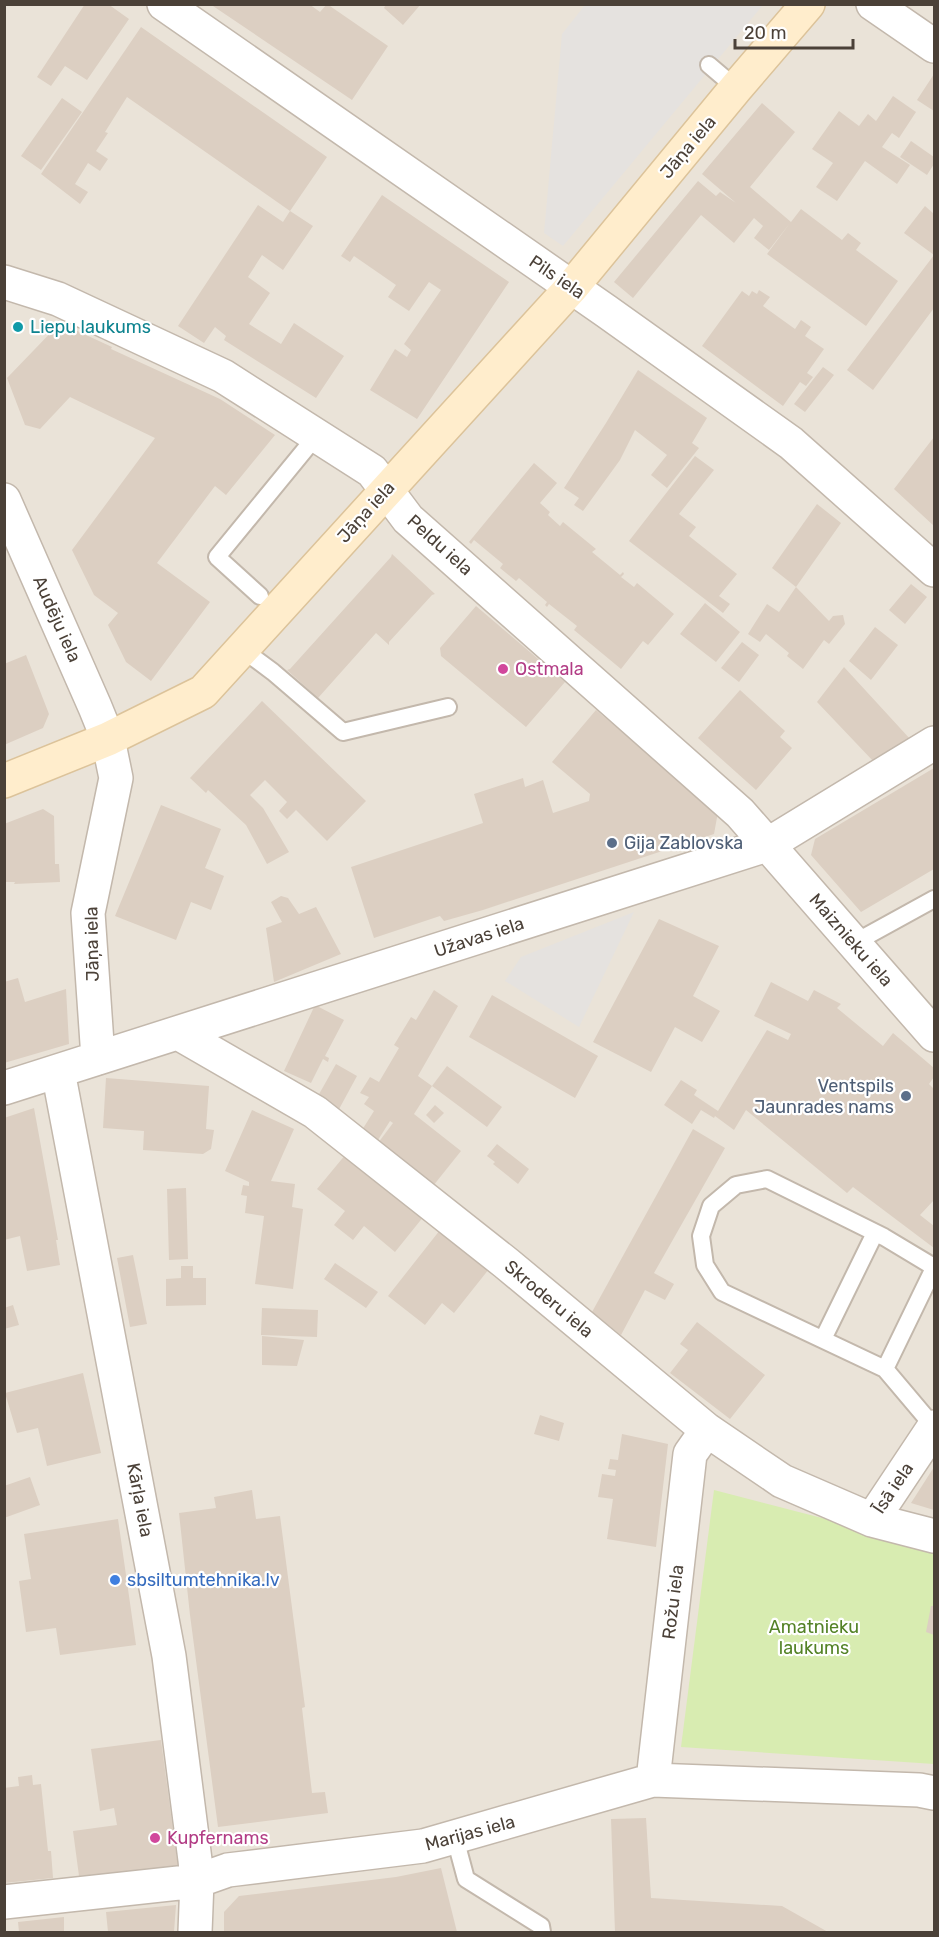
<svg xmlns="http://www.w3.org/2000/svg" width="939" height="1937" font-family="Rubik,sans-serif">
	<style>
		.residential { fill: #eae3d8 }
		.green { fill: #d8ecb1 }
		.parking { fill: #e5e2df }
		.building { fill: #dccfc2 }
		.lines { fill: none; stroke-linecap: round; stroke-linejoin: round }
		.lane-casing { stroke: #c3b8ac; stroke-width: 20 }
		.street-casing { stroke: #c3b8ac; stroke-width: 36 }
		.secondary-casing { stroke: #dcc39a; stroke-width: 36 }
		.lane { stroke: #fff; stroke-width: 16 }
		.street { stroke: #fff; stroke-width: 33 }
		.secondary { stroke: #ffedcc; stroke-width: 33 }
		.culture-dot { fill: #0f9aa8; stroke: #fff; stroke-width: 2 }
		.hotel-dot { fill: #d1479c; stroke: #fff; stroke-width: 2 }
		.service-dot { fill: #5c6f8a; stroke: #fff; stroke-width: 2 }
		.shop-dot { fill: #3f7fe0; stroke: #fff; stroke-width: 2 }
		.labels { text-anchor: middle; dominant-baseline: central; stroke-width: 4.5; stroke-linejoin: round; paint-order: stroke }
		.street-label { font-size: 18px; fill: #4b4138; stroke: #fff }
		.culture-label { font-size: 18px; fill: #0d838f; stroke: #fff; text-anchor: start }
		.hotel-label { font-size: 18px; fill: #b23c85; stroke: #fff; text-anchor: start }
		.service-label { font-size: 18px; fill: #4e5e75; stroke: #fff; text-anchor: start }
		.shop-label { font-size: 18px; fill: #366cbe; stroke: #fff; text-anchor: start }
		.park-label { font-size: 18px; fill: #538226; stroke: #fff }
	</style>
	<rect width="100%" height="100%" fill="#f6f1eb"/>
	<path class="residential" d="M5,5H934V1932H5Z"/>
	<path class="green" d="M714,1490L934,1547V1764L681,1747Z"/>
	<path class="parking" d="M585,5H763L563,246L544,233L562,34Z
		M634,912L579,1027L505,981L521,957Z"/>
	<path class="building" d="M85,4H108L129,19L87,80L65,66L51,86L37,77Z
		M210,4H309L320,12L327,4L388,46L352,100Z
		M386,4H421L403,25L384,8Z
		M141,27L327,157L290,211L127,97L105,132L108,133L96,151L108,159L100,171L88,163L75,184L88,192L80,204L41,174Z
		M934,74V111L917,100Z
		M893,96L916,112L899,138L892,133L882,147L910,165L897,184L865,161L837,201L816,187L833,163L812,149L839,111L859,126L868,114L876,121Z
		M62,98L82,112L41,170L21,156Z
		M762,103L795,132L750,187L791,222L801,209L842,240L848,233L861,243L856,250L898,281L866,326L767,254L790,223L769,250L754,238L763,226L754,218L734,243L701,215L633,298L614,282L698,181L716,196L720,192L736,203L702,174Z
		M911,141L934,157V164L927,175L900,157Z
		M382,195L509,282L417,419L370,390L395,349L407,357L411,350L404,344L441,290L429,282L409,311L388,297L396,285L354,256L350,262L341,256Z
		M258,205L283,222L290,211L313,226L283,270L262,255L248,277L270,293L249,324L281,344L294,323L344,356L316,398L224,340L226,336L215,327L204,343L178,326Z
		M925,206L934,214V308L873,390L847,370L934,255L904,233Z
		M759,290L770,297L763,306L795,329L801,320L811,327L805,336L824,349L807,373L813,377L806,386L800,382L783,406L702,346L742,291L749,296L752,291L757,294Z
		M60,323L112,347L111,349L220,399L275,435L226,495L215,486L157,563L210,602L151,681L126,662L108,625L118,613L94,595L72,550L155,438L70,397L40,429L25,425L7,378Z
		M823,367L834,375L805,412L794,404Z
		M638,370L707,418L692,443L699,448L667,488L651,475L667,455L635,430L620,460L583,511L574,505L579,498L564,488L606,423Z
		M934,437V526L894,489Z
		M695,456L714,470L679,514L696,527L689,536L737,574L719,596L730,604L723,613L629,541Z
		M534,463L557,483L540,503L550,512L548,515L560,526L563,522L596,549L592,552L620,575L623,572L624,574L621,577L634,587L637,583L674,614L648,645L643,641L621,669L574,630L577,626L549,604L547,607L545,605L547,602L519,578L516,581L500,568L503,564L474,540L471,544L469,542Z
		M817,504L841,523L796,587L772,568Z
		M392,554L435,594L432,595L389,642V645L376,633L318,698L287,670L290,669L391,557Z
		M911,584L927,597L905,624L889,610Z
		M796,587L829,621L833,616L843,615L845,624L829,644L824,640L803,669L787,656L789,653L766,634L760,642L748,634L767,604L779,612Z
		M705,603L740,632L716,662L680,634Z
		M476,606L565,682L526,727L441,656L440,648Z
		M875,627L898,645L871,680L849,661Z
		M742,642L759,655L739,682L721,668Z
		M26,655L49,714L43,728L4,745V664Z
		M844,667L911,740L874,762L817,702Z
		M740,690L785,731L780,737L792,748L756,790L698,738Z
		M262,701L366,801L327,841L296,810L287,819L279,811L287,802L265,780L250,795L263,808L289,852L267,864L246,825L208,790L206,793L190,778Z
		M596,710L718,812L714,834L483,910L444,921L440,916L374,938L351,867L483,823L474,794L523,778L525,787L543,780L553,813L589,801L590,794L552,762Z
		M934,768V869L861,912L811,855L815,839Z
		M161,805L221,829L205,868L224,876L211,910L191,902L176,940L115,916Z
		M43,809L54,816L55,864H59L60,882L14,884L15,882H4V824Z
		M281,896L288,898L299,914L316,907L341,954L274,982L266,928L282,922L271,902Z
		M659,919L719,946L693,996L720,1011L702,1042L675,1027L651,1072L593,1042Z
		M18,978L25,1002L66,989L69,1044L4,1063V982Z
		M771,982L808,1001L814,990L841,1004L837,1008L883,1046L893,1033L934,1068V1077L929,1084L934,1089V1200L920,1215L934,1226V1248L853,1187L847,1193L746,1110L734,1130L715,1116L714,1118L701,1110L692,1124L664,1105L681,1080L697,1090L694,1095L718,1111L767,1030L788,1040L791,1034L754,1016Z
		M434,990L458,1006L418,1076L432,1086L414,1114L461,1151L433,1186L378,1143L393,1123L390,1121L378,1140L362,1130L374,1111L364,1104L369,1097L360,1093L370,1077L379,1082L399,1048L394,1045L411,1017L416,1020Z
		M492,995L598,1056L575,1098L469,1037Z
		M315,1005L344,1020L325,1056L329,1058L328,1062L323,1059L311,1083L284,1071Z
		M336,1064L357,1076L338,1111L318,1096Z
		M447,1066L502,1107L487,1127L432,1086Z
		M106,1078L209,1086L206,1129L214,1130L211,1149L203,1154L143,1150L144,1131L103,1128Z
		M435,1105L444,1113L434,1123L426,1115Z
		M34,1108L58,1240H56L60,1265L27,1271L20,1236L4,1240V1118Z
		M252,1110L294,1129L271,1181L295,1184L292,1207L303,1209L293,1289L255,1284L264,1216L245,1213L247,1196L241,1195L243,1185L249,1186V1182L225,1171Z
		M693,1129L725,1148L654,1273L674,1284L665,1300L645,1290L621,1335L592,1312Z
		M497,1144L529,1169L518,1184L493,1164L495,1162L487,1156Z
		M346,1154L424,1216L395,1252L364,1226L353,1240L334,1225L345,1211L317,1189Z
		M186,1188L188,1259L169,1260L167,1189Z
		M440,1230L489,1269L454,1313L442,1303L425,1325L388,1296Z
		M133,1255L147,1324L130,1327L117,1258Z
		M335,1263L378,1292L366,1308L324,1279Z
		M181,1266H193V1278H206V1305L166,1306V1279L181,1278Z
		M13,1305L19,1325L4,1329V1308Z
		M262,1308L318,1310L317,1337L261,1335Z
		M697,1322L765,1375L730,1419L670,1373L688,1350L680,1344Z
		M262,1336L304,1340L297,1366L262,1365Z
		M83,1373L101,1453L47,1466L38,1428L17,1433L5,1393Z
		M540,1415L564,1423L559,1441L534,1434Z
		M622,1434L668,1444L656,1547L607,1539L613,1499L598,1497L602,1474L615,1476L616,1470L608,1469L610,1459L618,1460Z
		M934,1467V1510L911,1503Z
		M30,1477L40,1505L4,1518V1486Z
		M252,1490L256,1519L280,1516L305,1707L302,1708L312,1793L325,1792L328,1813L218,1827L190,1615L179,1513L216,1508L214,1497Z
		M118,1519L136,1645L60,1655L56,1628L26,1632L19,1581L31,1579L24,1534Z
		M931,1606H934V1635L926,1632Z
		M161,1740L178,1867L79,1876L73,1831L117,1825L114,1808L100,1811L91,1749Z
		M32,1775L33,1785L41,1784L48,1851H51L53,1878L4,1883V1788L19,1786L18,1777Z
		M646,1818L651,1898L782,1906L828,1932H615L611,1819Z
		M441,1868L457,1932H224V1912L239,1896L396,1877Z
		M176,1905L174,1932H108L106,1912Z
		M64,1917V1932H19L18,1922Z"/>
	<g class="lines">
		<g class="lane-casing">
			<path id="lane" d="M709,65L736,88
				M260,596L217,557L317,435
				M242,649L273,672L343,732L448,707
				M854,943L934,899
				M823,1339L875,1233
				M885,1369L934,1268
				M934,1427L885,1369L722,1292L705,1265L701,1236L711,1206L736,1185L767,1179L884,1237L934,1267
				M455,1838L466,1879L541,1926L542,1932"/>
		</g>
		<g class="street-casing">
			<path id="street" d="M164,4L606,311L791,443L934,570
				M873,4L934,46
				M4,282L58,299L223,376L372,471L408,519L740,813L934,1035
				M4,500L95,707L108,739L116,778L88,913L98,1058
				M178,1033L315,1112L506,1263L707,1430L782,1481L872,1520L934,1536
				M58,1071L169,1656L195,1860L197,1881L195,1932
				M4,1088L767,845L934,743
				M872,1520L934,1427
				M653,1780L690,1454L707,1430
				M4,1902L197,1881L228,1870L423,1846L653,1780L919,1790L934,1793"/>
		</g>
		<g class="secondary-casing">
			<path id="secondary" d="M4,781L108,739L203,692L571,288L736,88L808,4"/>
		</g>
		<use href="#lane" class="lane"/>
		<use href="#street" class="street"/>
		<use href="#secondary" class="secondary"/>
	</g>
	<circle class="culture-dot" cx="18" cy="327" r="6"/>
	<g class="hotel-dot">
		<circle cx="503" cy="669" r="6"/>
		<circle cx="155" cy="1838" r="6"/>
	</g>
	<g class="service-dot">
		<circle cx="612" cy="843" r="6"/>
		<circle cx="906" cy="1096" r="6"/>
	</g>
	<circle class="shop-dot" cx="115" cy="1580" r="6"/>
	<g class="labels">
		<g class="street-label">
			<text transform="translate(688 147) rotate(-50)">Jāņa iela</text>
			<text transform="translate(557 277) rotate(34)">Pils iela</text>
			<text transform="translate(366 512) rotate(-48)">Jāņa iela</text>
			<text transform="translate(440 545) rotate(42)">Peldu iela</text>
			<text transform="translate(57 619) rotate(66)">Audēju iela</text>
			<text transform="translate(479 937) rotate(-18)">Užavas iela</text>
			<text transform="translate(851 940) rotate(49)">Maiznieku iela</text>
			<text transform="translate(92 944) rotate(-91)">Jāņa iela</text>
			<text transform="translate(549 1299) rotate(40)">Skroderu iela</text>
			<text transform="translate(893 1488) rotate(-56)">Īsā iela</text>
			<text transform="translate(140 1500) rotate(79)">Kārļa iela</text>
			<text transform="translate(673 1602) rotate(-83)">Rožu iela</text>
			<text transform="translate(470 1833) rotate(-15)">Marijas iela</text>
		</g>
		<g class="culture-label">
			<text x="30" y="327">Liepu laukums</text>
		</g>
		<g class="hotel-label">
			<text x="515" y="669">Ostmala</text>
			<text x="167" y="1838">Kupfernams</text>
		</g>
		<g class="service-label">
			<text x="624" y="843">Gija Zablovska</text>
			<text x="894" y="1086" text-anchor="end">Ventspils<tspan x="894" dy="21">Jaunrades nams</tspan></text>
		</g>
		<g class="shop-label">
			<text x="127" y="1580">sbsiltumtehnika.lv</text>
		</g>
		<g class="park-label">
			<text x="814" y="1627">Amatnieku<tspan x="814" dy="21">laukums</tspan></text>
		</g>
	</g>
	<rect width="939" height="1937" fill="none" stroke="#4b4138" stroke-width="12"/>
	<path d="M735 39v9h118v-9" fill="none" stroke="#4b4138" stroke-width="3"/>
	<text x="744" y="39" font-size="18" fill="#4b4138" stroke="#ffffff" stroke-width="4.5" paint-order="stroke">20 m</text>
</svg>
